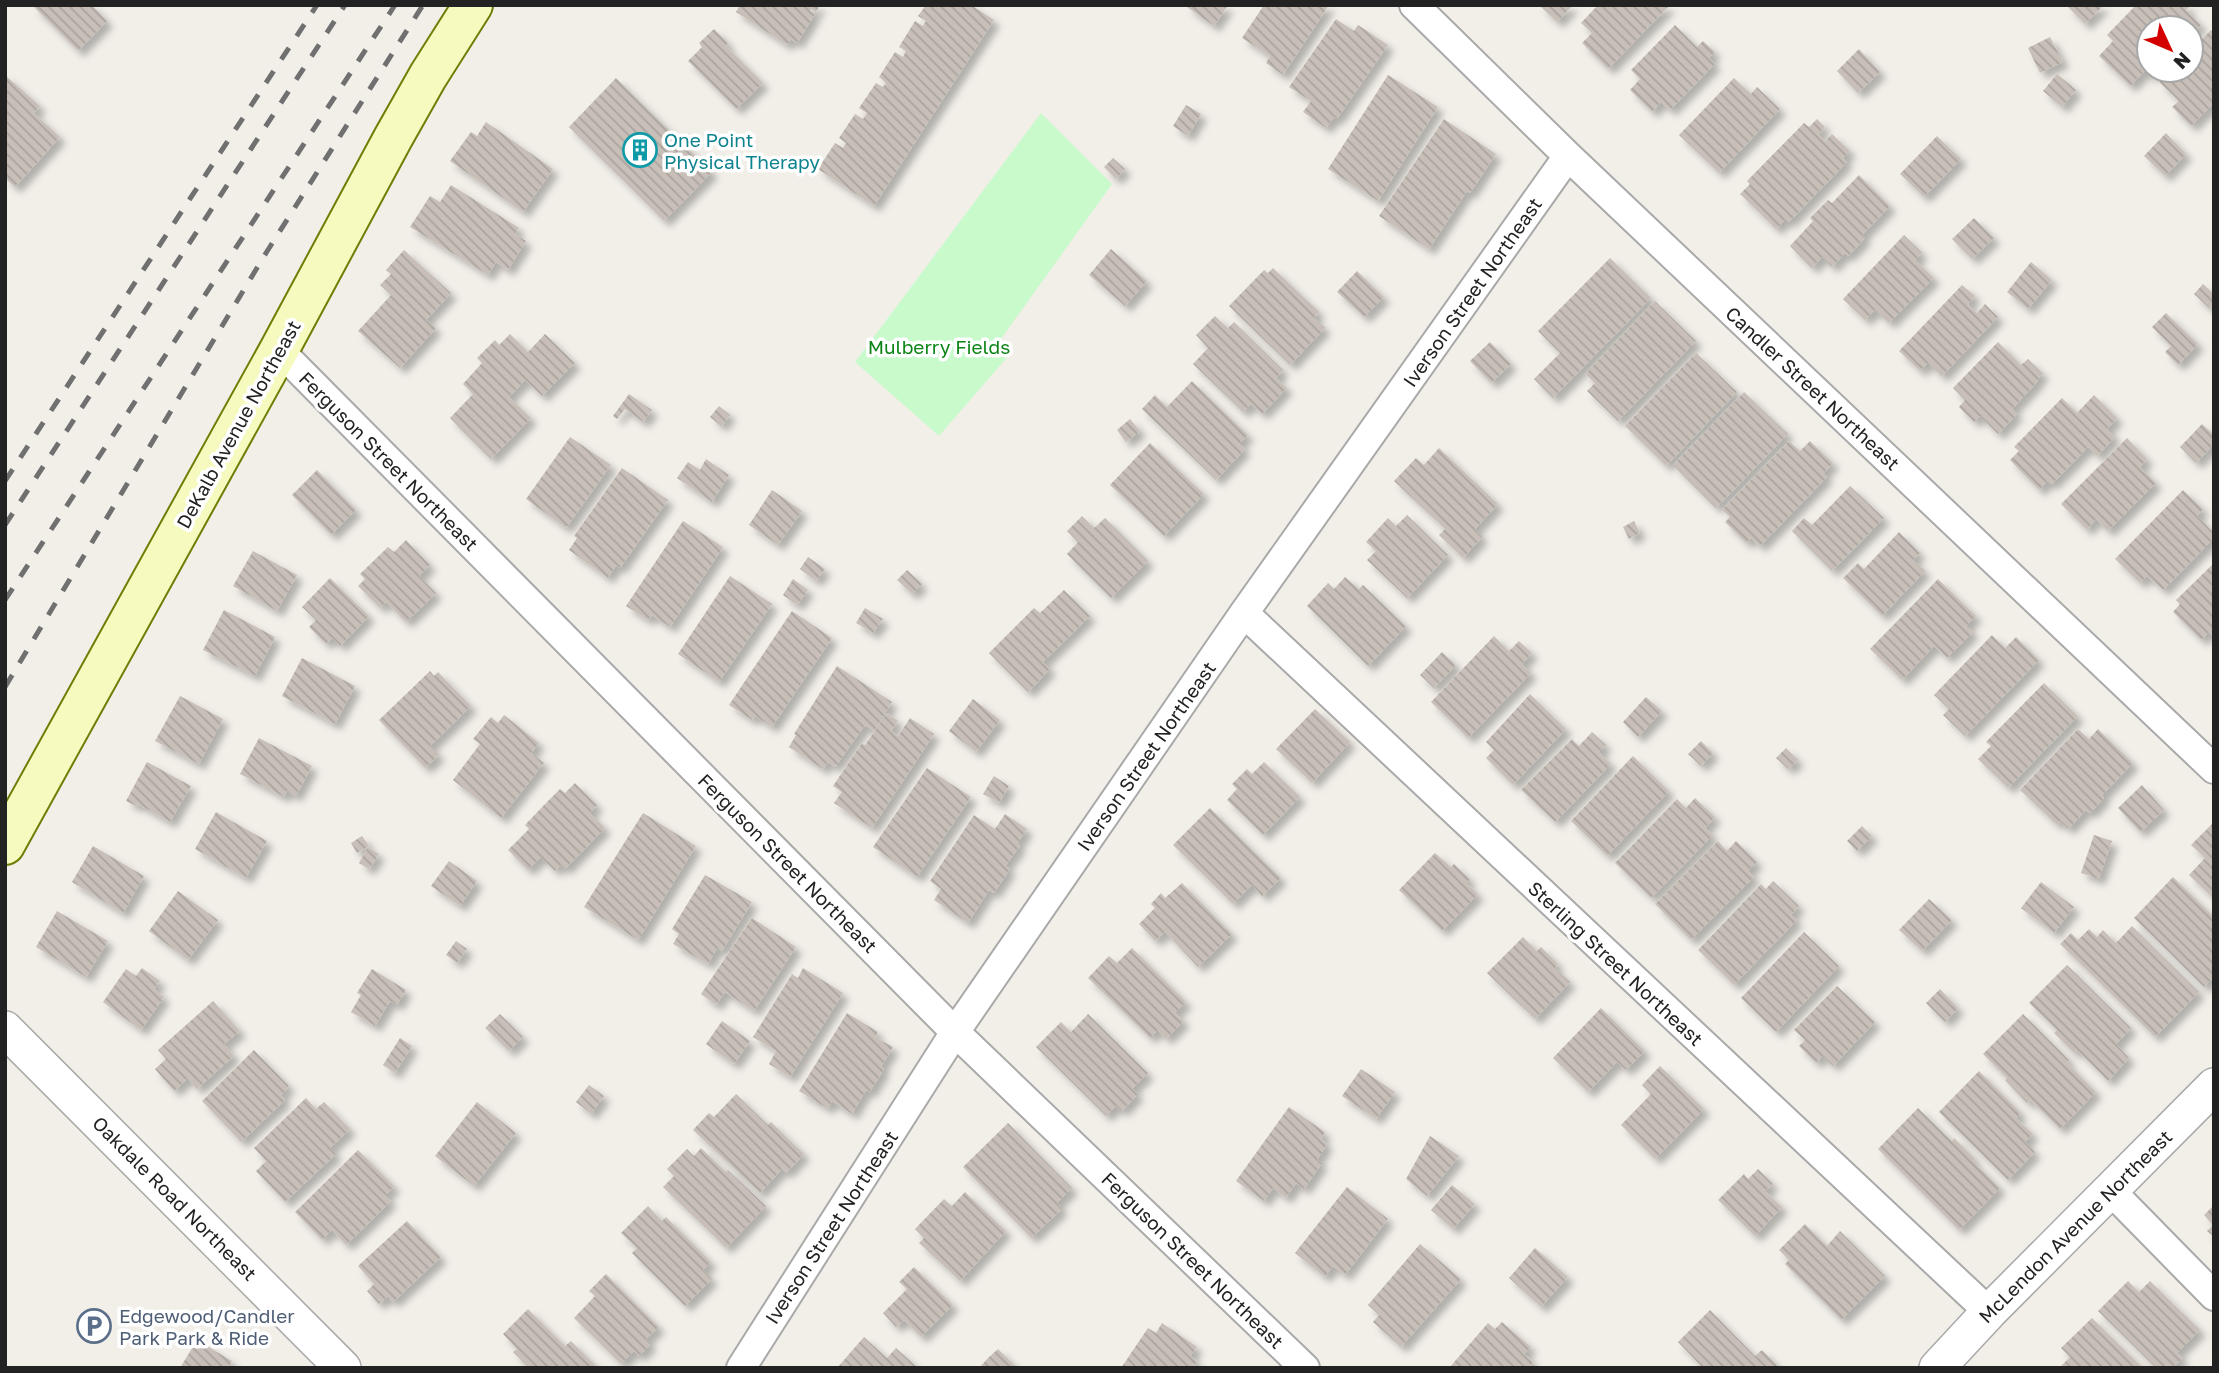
<svg xmlns="http://www.w3.org/2000/svg" width="2219" height="1373" font-family="'Golos Text',sans-serif">
	<style>
		.park { fill: #c8facc }
		.building { fill: url(#building-back-hatch); filter: url(#shadow) }
		.lines { fill: none; stroke-linecap: round; stroke-linejoin: round }
		.minor-casing { stroke: #a9a9a9; stroke-width: 32 }
		.tertiary-casing { stroke: #a9a9a9; stroke-width: 38 }
		.secondary-casing { stroke: #707d05; stroke-width: 42 }
		.minor { stroke: #fff; stroke-width: 28 }
		.tertiary { stroke: #fff; stroke-width: 35 }
		.secondary { stroke: #f7fabf; stroke-width: 38 }
		.rail { stroke: #707070; stroke-width: 5; stroke-dasharray: 14 14; stroke-linecap: butt }
		.labels { text-anchor: middle; dominant-baseline: central; stroke-width: 7; stroke-linejoin: round; paint-order: stroke }
		.culture-label { font-size: 19px; fill: #0d838f; stroke: #fff; text-anchor: start }
		.street-label { font-size: 19px; fill: #222; stroke: #fff }
		.park-label { font-size: 19px; fill: #0c8416; stroke: #fff }
		.service-label { font-size: 19px; fill: #4e5e75; stroke: #fff; text-anchor: start }
	</style>
	<defs>
		<pattern id="building-back-hatch" width="6" height="6" patternUnits="userSpaceOnUse" patternTransform="scale(1.75)"><rect width="6" height="6" fill="#c7bfb8"/><path d="M-1 5l2 2M0 0l6 6M5-1l2 2" fill="none" stroke="#aba49e"/></pattern>
		<filter id="shadow"><feDropShadow dx="6" dy="6" stdDeviation="3.5" flood-color="#0004"/></filter>
	</defs>
	<rect width="100%" height="100%" fill="#f2efe9"/>
	<path class="park" d="M1041,113L1112,184L998,343L1010,354L939,436L855,362Z"/>
	<path class="building" d="M32,5H92L107,21L78,51Z
		M740,5H820L816,12L811,9L810,11L815,14L797,43L791,39L787,45L736,12Z
		M926,5H971L994,20L874,206L818,169L835,143L843,148L846,143L839,138L855,114L863,119L867,113L859,108L876,83L883,87L886,83L879,77L895,52L903,57L906,51L899,47L915,21L923,26L926,21L918,16Z
		M1184,5H1228L1214,26Z
		M1264,5H1329L1283,75L1266,63L1270,56L1242,38Z
		M1539,5H1573L1557,22Z
		M1598,5H1670L1608,69L1582,43L1592,33L1581,23Z
		M2066,5H2104L2085,24Z
		M2136,5H2191L2186,10L2201,25L2191,36V28H2149V70H2157L2151,77L2145,71L2130,86L2099,56L2113,41L2107,35Z
		M1336,19L1354,31L1358,25L1388,45L1337,119L1334,117L1326,128L1303,112L1311,101L1289,87Z
		M1675,25L1697,47L1703,41L1715,52L1709,58L1715,64L1670,110L1661,102L1652,112L1630,90L1640,79L1631,70Z
		M714,29L728,43L726,46L763,83L736,109L688,61L702,47L699,43Z
		M2211,30L2214,32V103L2191,126L2172,107L2179,101L2159,82L2171,70H2191V50Z
		M2050,37L2063,62L2040,73L2028,48Z
		M1859,49L1880,72L1858,93L1837,71Z
		M2057,74L2076,90L2062,107L2043,91Z
		M5,75L40,106L34,113L60,137L15,187L5,178Z
		M1388,75L1438,107L1378,201L1328,169Z
		M616,78L712,172L664,221L569,127Z
		M1734,78L1751,94L1757,87L1780,109L1719,173L1679,135Z
		M1186,105L1201,114L1188,136L1173,126Z
		M1444,119L1496,154L1470,193L1467,191L1429,249L1379,216Z
		M1817,119L1825,127L1818,134L1825,141L1832,134L1850,151L1843,158L1847,162L1789,222L1786,219L1776,229L1740,194L1750,184L1747,181L1804,123L1809,127Z
		M486,122L553,169L523,212L450,161L471,132L477,136Z
		M2166,133L2186,154L2165,176L2144,156Z
		M1937,136L1961,159L1924,197L1900,174Z
		M1113,158L1125,169L1116,179L1104,167Z
		M1859,175L1890,206L1862,235L1865,238L1848,256L1845,253L1832,267L1822,257L1812,268L1790,246L1813,221L1810,218L1828,200L1832,203Z
		M451,185L519,228L515,234L526,241L508,270L496,262L488,275L410,227L430,196L440,202Z
		M1974,218L1994,238L1972,259L1952,239Z
		M1904,235L1922,253L1915,260L1934,278L1889,323L1875,310L1865,320L1843,299Z
		M1111,249L1147,281L1125,306L1089,275Z
		M404,250L451,293L426,320L436,328L400,368L358,331L391,295L380,285L391,274L386,270Z
		M1610,258L1651,298L1553,398L1534,379L1560,353L1538,331Z
		M2031,262L2052,280L2028,309L2007,292Z
		M1273,268L1319,312L1314,318L1325,328L1290,365L1229,306L1264,270L1268,273Z
		M1357,271L1384,297L1364,317L1337,292Z
		M2203,284L2214,294V302L2209,308L2194,294Z
		M1962,285L1975,296L1968,304L1977,313L1985,304L1998,317L1942,376L1928,363L1920,371L1899,351Z
		M1655,301L1696,341L1618,421L1587,391L1595,383L1585,374Z
		M2166,313L2198,344L2178,365L2165,352L2171,346L2152,327Z
		M1215,316L1228,328L1234,322L1283,370L1276,378L1287,388L1262,414L1251,404L1243,412L1193,364L1208,348L1196,335Z
		M510,334L528,352L545,334L575,363L542,396L525,380L509,397L531,418L491,459L450,418L473,394L463,384L482,363L477,358L495,340L499,345Z
		M1490,342L1511,364L1491,383L1470,361Z
		M1998,342L2021,365L2028,359L2043,374L2037,380L2038,381L2012,409L2017,414L1998,434L1980,416L1974,422L1959,407L1965,400L1953,388Z
		M1696,353L1737,392L1666,466L1625,426Z
		M1192,381L1248,435L1239,444L1245,449L1216,480L1142,409L1155,395L1167,407Z
		M1744,392L1788,434L1716,508L1673,465Z
		M629,394L652,410L643,422L625,409L617,419L613,416Z
		M2094,395L2117,418L2107,429L2115,437L2097,456L2088,447L2052,484L2048,481L2039,490L2010,460L2019,451L2014,447L2062,398L2077,413Z
		M719,406L730,415L721,426L710,417Z
		M1130,419L1140,431L1126,442L1117,430Z
		M2202,424L2214,435V444L2196,463L2180,447Z
		M570,437L611,465L566,528L526,499Z
		M2127,438L2147,459L2140,467L2156,483L2108,531L2096,519L2087,530L2061,504Z
		M1789,441L1800,451L1810,441L1833,463L1823,474L1827,477L1760,546L1751,538L1746,543L1725,522L1730,517L1722,510Z
		M1150,443L1204,494L1164,536L1110,485Z
		M1439,448L1498,504L1475,529L1482,537L1463,558L1439,535L1445,529L1394,481L1416,458L1424,465Z
		M706,459L729,475L712,502L677,478L688,462L700,470Z
		M622,468L668,500L620,568L616,565L608,578L569,550L577,538L574,536Z
		M317,470L356,510L331,535L292,495Z
		M1850,486L1884,518L1832,571L1792,531L1804,518L1812,525Z
		M772,490L802,511L778,545L749,525Z
		M2183,490L2203,509L2197,516L2214,533V538L2163,590L2147,576L2140,583L2115,559Z
		M1407,515L1448,555L1407,598L1367,560L1376,551L1366,542L1388,518L1396,526Z
		M1082,516L1094,528L1105,518L1148,561L1111,598L1067,554L1078,542L1067,531Z
		M683,521L723,547L670,627L652,615L648,620L626,606Z
		M1634,521L1640,533L1629,539L1623,527Z
		M1899,532L1920,553L1913,560L1925,571L1882,616L1843,578L1858,563L1864,569Z
		M406,540L430,565L419,576L436,593L406,622L386,602L380,608L358,586L365,579L360,574L388,547L394,552Z
		M253,551L297,575L277,611L233,586Z
		M808,557L825,569L816,581L800,569Z
		M2214,563V632L2211,635L2209,632L2201,640L2173,612L2180,604L2176,600Z
		M907,570L922,584L912,594L897,580Z
		M730,576L772,604L719,682L678,654Z
		M1345,577L1359,589L1363,585L1406,626L1368,666L1307,606L1328,583L1334,589Z
		M330,578L369,616L340,646L332,638L326,644L309,627L316,620L302,607Z
		M793,579L808,590L797,605L783,595Z
		M1938,579L1976,616L1966,626L1973,632L1947,658L1934,646L1902,680L1870,649Z
		M1064,590L1090,616L1043,662L1050,669L1028,692L989,653L1034,608L1040,613Z
		M865,608L883,619L873,633L856,623Z
		M224,610L275,637L255,676L203,650Z
		M792,611L832,638L772,727L755,716L752,720L729,705Z
		M1992,635L2005,648L2016,637L2039,660L1965,736L1943,715L1949,709L1934,695Z
		M1494,636L1509,651L1519,641L1532,653L1522,664L1531,673L1468,738L1431,702Z
		M1442,652L1456,665L1434,688L1420,675Z
		M302,658L355,686L335,724L282,696Z
		M837,666L892,702L874,731L865,725L835,767L828,762L823,769L789,747L796,735L794,734Z
		M430,671L434,676L438,672L471,706L430,746L439,755L425,768L379,720Z
		M2044,683L2078,716L2008,788L1978,759L1991,746L1986,742Z
		M1530,694L1566,729L1513,785L1486,758L1494,750L1486,742Z
		M180,696L223,719L199,764L155,741Z
		M1646,697L1662,711L1638,737L1623,722Z
		M973,699L1000,720L976,752L949,731Z
		M1315,709L1350,742L1312,783L1276,749Z
		M887,713L898,721L891,731L898,736L910,718L934,734L872,828L834,803L842,792L833,786L862,743L865,745Z
		M504,715L539,743L531,753L544,763L501,818L453,780L480,744L473,739L491,717L498,723Z
		M2078,729L2089,739L2098,729L2133,763L2102,795L2104,798L2090,813L2086,810L2068,829L2060,821L2057,825L2020,790Z
		M1592,732L1606,745L1599,752L1611,764L1555,822L1521,790L1572,739L1579,746Z
		M259,738L312,766L296,796L287,791L284,797L240,774Z
		M1701,741L1713,753L1701,766L1688,754Z
		M1786,748L1798,760L1788,769L1776,758Z
		M1633,756L1669,791L1607,856L1571,821Z
		M147,762L191,786L170,822L138,804L136,806L126,801Z
		M1264,762L1300,797L1263,835L1227,800L1237,789L1232,784L1247,769L1252,774Z
		M927,768L971,797L917,877L873,847Z
		M994,776L1009,786L999,803L983,794Z
		M575,783L597,805L590,813L605,828L565,869L560,865L555,871L541,857L528,870L508,850L529,829L525,825L545,804L560,789L565,793Z
		M2142,785L2164,810L2140,832L2118,808Z
		M1695,798L1715,817L1705,828L1713,835L1651,898L1615,863L1677,799L1686,808Z
		M1210,808L1281,878L1262,896L1252,885L1233,904L1173,845Z
		M216,812L267,841L246,878L195,849Z
		M643,813L696,846L638,940L584,907Z
		M1005,814L1027,829L1017,844L1020,846L1005,866L1010,869L994,893L989,890L968,923L934,900L941,889L930,881L974,815L995,829Z
		M2214,822V899L2189,875L2205,858L2191,845Z
		M1862,826L1872,836L1857,851L1847,841Z
		M2094,835L2112,841L2099,879L2081,873Z
		M362,836L369,846L357,853L351,843Z
		M1718,841L1727,851L1736,841L1757,862L1748,871L1754,877L1691,940L1655,904Z
		M93,846L144,876L123,913L72,882Z
		M368,847L379,854L369,869L359,863Z
		M1435,853L1451,867L1454,864L1470,879L1466,883L1478,894L1442,931L1399,890Z
		M449,861L477,881L460,906L431,886Z
		M705,875L752,902L722,951L717,948L708,964L673,944L679,934L672,929Z
		M2173,877L2214,917V977L2204,987L2134,918Z
		M1773,881L1799,906L1791,915L1797,920L1734,985L1698,950L1761,884L1766,889Z
		M2041,882L2074,907L2054,933L2021,908Z
		M1182,883L1232,934L1198,967L1165,932L1155,941L1139,924L1155,908L1151,904L1161,893L1165,898Z
		M178,891L218,920L188,960L149,931Z
		M1929,899L1952,920L1922,951L1899,930Z
		M57,911L108,941L86,977L36,947Z
		M752,918L796,947L754,1011L725,992L716,1005L701,994Z
		M2132,926L2199,992L2155,1037L2060,944L2071,933L2078,940L2089,929L2097,937L2103,930L2116,943Z
		M1804,932L1839,966L1776,1032L1741,998Z
		M1523,937L1537,951L1541,947L1558,964L1555,968L1570,982L1535,1019L1487,973Z
		M456,941L467,949L457,963L446,955Z
		M1132,948L1186,1002L1175,1013L1184,1021L1166,1039L1158,1030L1150,1038L1088,978L1109,956L1117,963Z
		M2067,965L2131,1028L2116,1044L2129,1058L2108,1081L2077,1050L2074,1053L2054,1033L2057,1030L2029,1003Z
		M142,968L160,981L154,989L164,997L141,1030L103,1002L126,969L136,976Z
		M803,968L843,993L790,1077L769,1064L776,1051L753,1037L792,974L798,978Z
		M372,969L406,990L397,1005L390,1001L375,1026L351,1012L361,995L357,993Z
		M1837,986L1875,1022L1833,1066L1822,1056L1816,1063L1799,1046L1805,1040L1794,1030Z
		M1940,989L1958,1008L1945,1022L1926,1003Z
		M213,1001L240,1031L224,1044L234,1056L197,1089L188,1078L174,1091L155,1069L166,1059L158,1050Z
		M1601,1008L1645,1051L1626,1070L1617,1062L1588,1092L1553,1058Z
		M847,1013L878,1032L875,1037L893,1047L881,1067L884,1069L870,1092L866,1090L852,1114L832,1101L828,1109L799,1091Z
		M500,1014L523,1037L509,1051L485,1028Z
		M1088,1014L1148,1073L1132,1089L1138,1094L1122,1111L1116,1106L1106,1116L1036,1047L1061,1022L1071,1032Z
		M2023,1014L2069,1060L2067,1063L2096,1092L2060,1129L2030,1100L2027,1103L2005,1080L2007,1078L1983,1054Z
		M722,1021L750,1041L734,1064L706,1044Z
		M400,1038L412,1046L395,1073L383,1065Z
		M254,1050L289,1086L281,1095L285,1100L241,1142L202,1101Z
		M1660,1066L1704,1109L1655,1159L1621,1125L1651,1094L1642,1085Z
		M1361,1069L1395,1092L1376,1119L1342,1096Z
		M1979,1071L2021,1113L2016,1118L2033,1134L2025,1142L2035,1152L2008,1180L1939,1112Z
		M589,1085L604,1096L591,1114L576,1102Z
		M736,1094L768,1125L771,1122L804,1154L786,1173L782,1169L760,1193L693,1130L709,1113L714,1117Z
		M306,1098L316,1109L324,1102L350,1129L330,1148L336,1154L285,1202L256,1171L266,1161L254,1148Z
		M477,1102L516,1133L474,1186L435,1156Z
		M1289,1107L1325,1132L1321,1139L1327,1144L1317,1160L1322,1163L1304,1189L1296,1183L1286,1198L1273,1188L1264,1201L1236,1181Z
		M1918,1108L1952,1141L1954,1138L1975,1159L1973,1161L2000,1188L1959,1230L1878,1149Z
		M1008,1123L1072,1188L1057,1203L1062,1209L1031,1238L963,1167Z
		M1430,1136L1459,1156L1427,1196L1406,1179Z
		M701,1148L726,1172L728,1170L766,1206L726,1248L663,1187L674,1176L667,1169L687,1149L694,1156Z
		M358,1150L394,1186L385,1196L391,1201L346,1245L332,1230L322,1240L295,1212Z
		M1758,1169L1773,1184L1765,1191L1782,1207L1755,1236L1718,1200L1744,1174L1748,1179Z
		M1452,1185L1475,1204L1453,1229L1431,1210Z
		M1347,1187L1388,1219L1345,1275L1333,1266L1325,1277L1295,1253Z
		M965,1192L1006,1231L960,1281L919,1243L924,1238L915,1229L944,1199L952,1206Z
		M2214,1205V1237L2207,1231L2213,1225L2204,1215Z
		M648,1206L662,1221L666,1217L711,1262L703,1270L712,1279L685,1306L632,1253L637,1248L621,1233Z
		M407,1221L441,1257L393,1302L388,1296L379,1304L367,1291L374,1284L358,1266Z
		M1805,1224L1827,1246L1840,1231L1885,1276L1841,1320L1785,1264L1789,1260L1779,1250Z
		M1420,1244L1461,1279L1401,1347L1373,1322L1379,1315L1368,1305Z
		M1535,1248L1568,1277L1541,1307L1509,1278Z
		M914,1267L953,1305L921,1337L904,1320L896,1327L883,1313L907,1289L899,1282Z
		M606,1274L659,1327L646,1339L651,1344L639,1356L634,1351L621,1364L574,1318L595,1296L589,1291Z
		M2128,1281L2139,1292L2150,1281L2200,1330L2177,1353L2183,1358L2172,1368H2156L2098,1311Z
		M528,1309L565,1346L571,1341L598,1368H529L513,1352L517,1349L503,1334Z
		M1710,1310L1755,1356L1762,1350L1780,1368H1703L1678,1342Z
		M2092,1318L2143,1368H2059L2070,1357L2061,1348Z
		M1502,1322L1531,1347L1524,1354L1533,1362L1529,1368H1449L1488,1323L1495,1329Z
		M1162,1323L1197,1347L1190,1356L1197,1361L1193,1368H1121L1148,1328L1156,1333Z
		M864,1337L887,1358L896,1348L918,1368H837Z
		M197,1340L232,1361L228,1368H180Z
		M998,1349L1017,1368H979L988,1358Z"/>
	<g class="lines">
		<g class="minor-casing">
			<path id="minor" d="M1414,5L1568,156L2214,769
				M279,350L955,1032L1305,1368
				M1244,613L1989,1312
				M2110,1190L2214,1296
				M741,1368L955,1032L1244,613L1568,156"/>
		</g>
		<g class="tertiary-casing">
			<path id="tertiary" d="M5,1029L343,1368
				M1937,1368L1989,1312L2214,1086"/>
		</g>
		<g class="secondary-casing">
			<path id="secondary" d="M5,845L279,350L393,138L428,76L473,5"/>
		</g>
		<use href="#minor" class="minor"/>
		<use href="#tertiary" class="tertiary"/>
		<use href="#secondary" class="secondary"/>
		<path class="rail" d="M5,481L317,5
			M5,525L345,5
			M5,600L395,5
			M5,687L266,253L423,5"/>
	</g>
	<defs>
		<g id="building-ring" transform="scale(1.75)"><circle r="9.5" fill="#fff" stroke="#0f9aa8" stroke-width="1.5"/><path d="M-4-6H4V6H1V3H-1V6H-4ZM-2.5-4.3h1.7v1.8h-1.7ZM.8-4.3h1.7v1.8H.8ZM-2.5-1h1.7V.8h-1.7ZM.8-1h1.7V.8H.8Z" fill="#0f9aa8"/></g>
		<g id="parking-ring" transform="scale(1.75)"><circle r="9.5" fill="#fff" stroke="#5c6f8a" stroke-width="1.5"/><path d="M-3.5-5.5H1a3.5 3.5 0 0 1 0 7H-1V5.5H-3.5ZM-1-3.4V-.6H.8a1.4 1.4 0 0 0 0-2.8Z" fill="#5c6f8a"/></g>
	</defs>
	<g fill-rule="evenodd">
		<use href="#building-ring" x="640" y="150"/>
		<use href="#parking-ring" x="94" y="1326"/>
	</g>
	<g class="labels">
		<g class="culture-label">
			<text x="664" y="139">One Point<tspan x="664" dy="22">Physical Therapy</tspan></text>
		</g>
		<g class="street-label">
			<text transform="translate(1472 292) rotate(-55)">Iverson Street Northeast</text>
			<text transform="translate(1813 388) rotate(43)">Candler Street Northeast</text>
			<text transform="translate(238 424) rotate(-61)">DeKalb Avenue Northeast</text>
			<text transform="translate(389 461) rotate(45)">Ferguson Street Northeast</text>
			<text transform="translate(1146 756) rotate(-55)">Iverson Street Northeast</text>
			<text transform="translate(788 863) rotate(45)">Ferguson Street Northeast</text>
			<text transform="translate(1616 963) rotate(43)">Sterling Street Northeast</text>
			<text transform="translate(175 1198) rotate(45)">Oakdale Road Northeast</text>
			<text transform="translate(2075 1226) rotate(-45)">McLendon Avenue Northeast</text>
			<text transform="translate(831 1227) rotate(-57)">Iverson Street Northeast</text>
			<text transform="translate(1193 1260) rotate(44)">Ferguson Street Northeast</text>
		</g>
		<g class="park-label">
			<text x="939" y="346">Mulberry Fields</text>
		</g>
		<g class="service-label">
			<text x="119" y="1315">Edgewood/Candler<tspan x="119" dy="22">Park Park &amp; Ride</tspan></text>
		</g>
	</g>
	<rect width="2219" height="1373" fill="none" stroke="#222222" stroke-width="14"/>
	<g transform="translate(2170 49) rotate(134)"><circle r="33" fill="#ffffff" stroke="#a7a7a7" stroke-width="2"/>
	<path d="M0-5L12 26L0 18L-12 26Z" fill="#d40000"/>
	<text y="-10" font-size="19" font-weight="bold" text-anchor="middle" fill="#222222">N</text>
	</g>
</svg>
